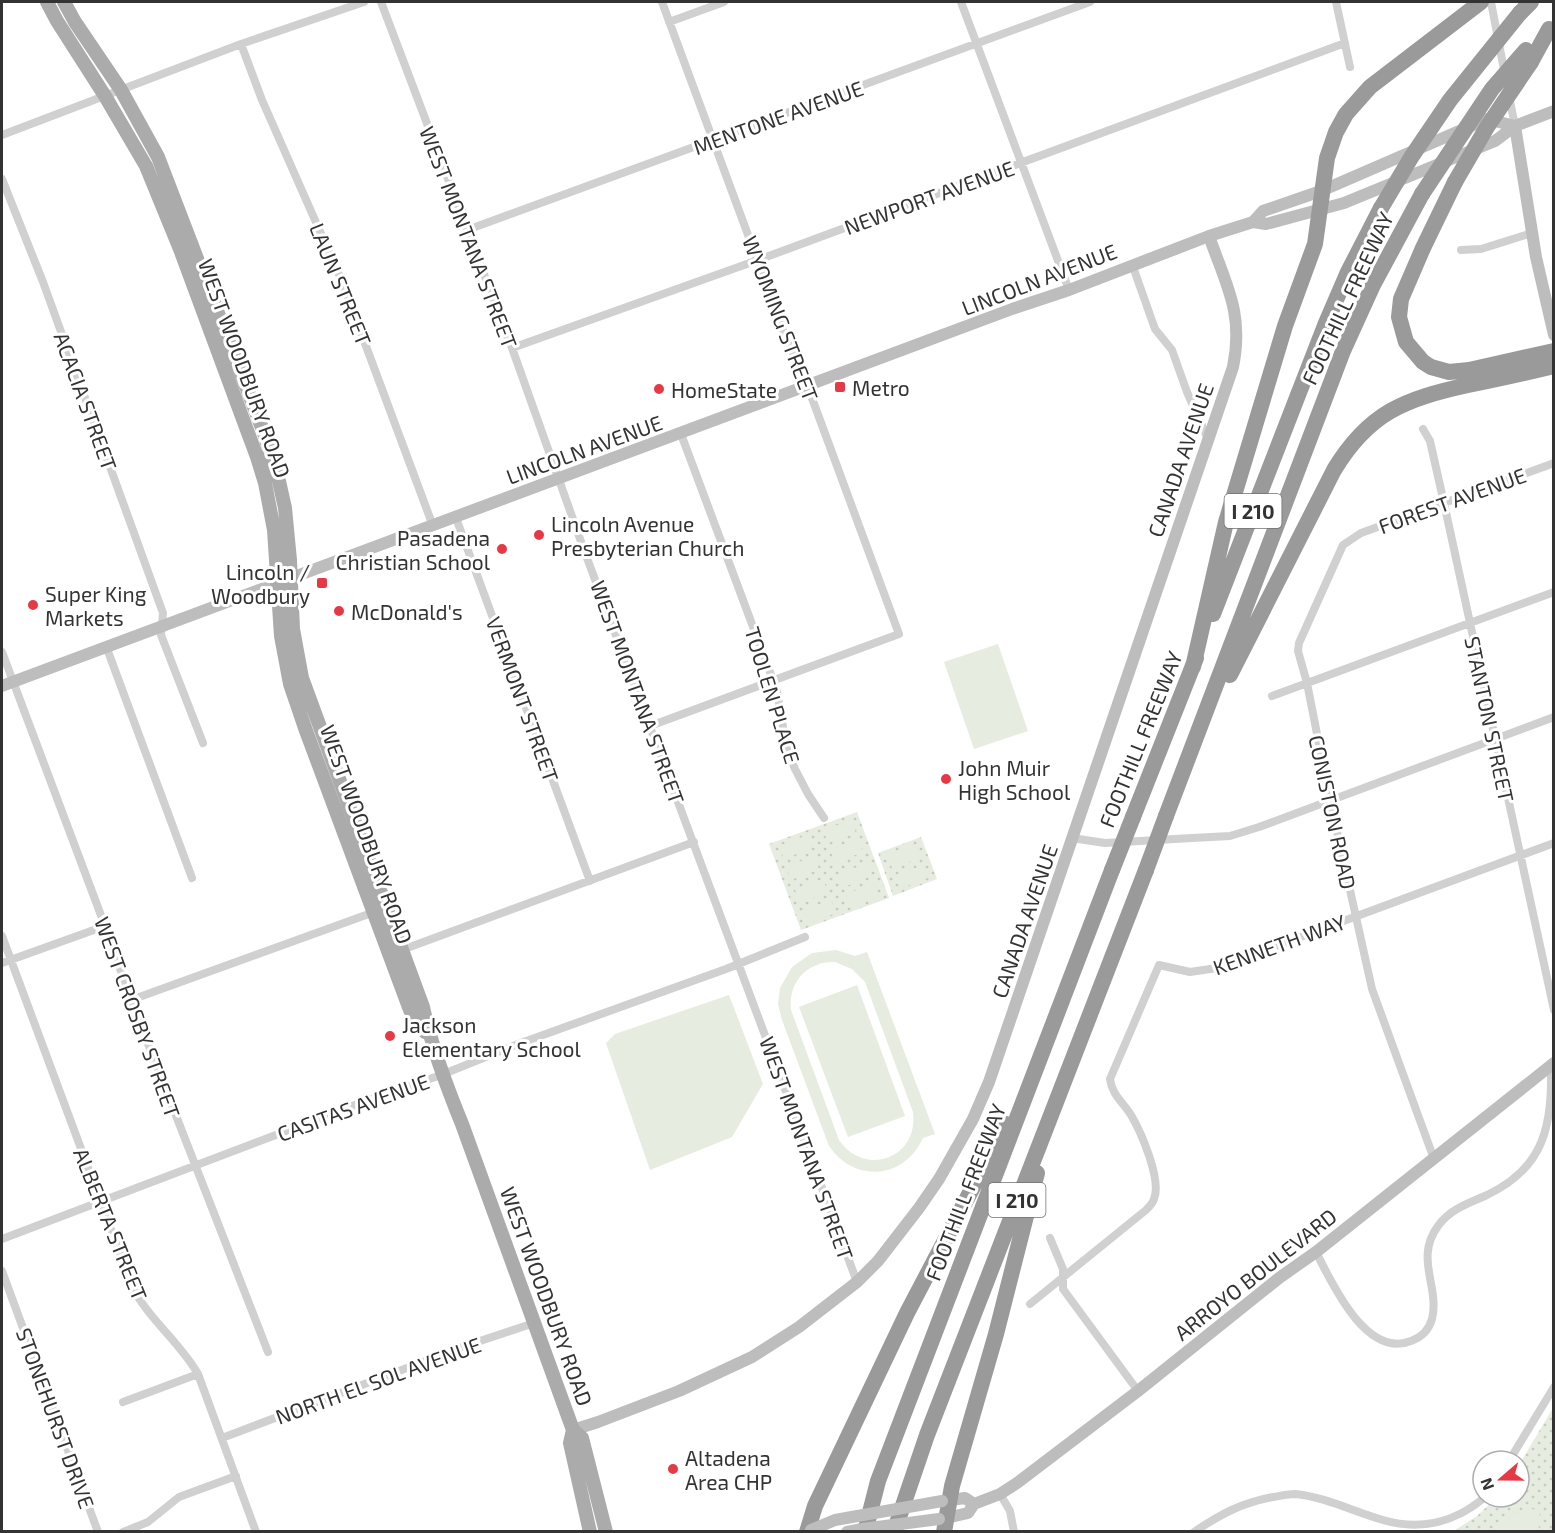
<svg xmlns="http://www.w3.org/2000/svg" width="1555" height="1533" font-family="'Exo 2',sans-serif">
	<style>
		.grass { fill: url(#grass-dots) }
		.garden { fill: #e6ecdf; fill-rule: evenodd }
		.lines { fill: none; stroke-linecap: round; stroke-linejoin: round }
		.street { stroke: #d0d0d0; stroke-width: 8 }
		.secondary { stroke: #bdbdbd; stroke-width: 12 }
		.primary { stroke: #ababab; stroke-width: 14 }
		.highway { stroke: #9a9a9a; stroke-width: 16 }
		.secondary-bridge { stroke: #bdbdbd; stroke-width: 12 }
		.highway-bridge { stroke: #9a9a9a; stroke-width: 16 }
		.poi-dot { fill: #e63946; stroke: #fff; stroke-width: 2 }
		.labels { text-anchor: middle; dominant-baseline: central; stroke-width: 6; stroke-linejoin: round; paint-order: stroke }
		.shield { fill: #fff; stroke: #707070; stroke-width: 1.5 }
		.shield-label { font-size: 20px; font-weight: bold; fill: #333 }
		.street-label { font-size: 21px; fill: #333; stroke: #fff }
		.poi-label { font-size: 21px; fill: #333; stroke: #fff; text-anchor: start }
	</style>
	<defs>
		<pattern id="grass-dots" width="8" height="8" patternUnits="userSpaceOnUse" patternTransform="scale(1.5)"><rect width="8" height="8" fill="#e6ecdf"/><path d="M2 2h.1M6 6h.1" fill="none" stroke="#c6cbc0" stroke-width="1.8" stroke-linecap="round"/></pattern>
	</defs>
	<rect width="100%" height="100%" fill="#fff"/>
	<path class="grass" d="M857,812L889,898L801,930L769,844Z
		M921,837L937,879L893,896L878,853Z
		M1553,1408V1531L1452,1532L1477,1516L1497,1497H1519V1465Z"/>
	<path class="garden" d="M998,644L1028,731L974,749L944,662Z
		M851,820L856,833L828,843L823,830Z
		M807,835L812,848L784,859L779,846Z
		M858,839L863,852L835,863L830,850Z
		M915,845L920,858L892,868L887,855Z
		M814,856L819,869L791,880L786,867Z
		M867,863L872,876L844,887L839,874Z
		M923,865L928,878L900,889L895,876Z
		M823,879L828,892L800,903L795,890Z
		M874,883L879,896L851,907L846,894Z
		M831,900L836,913L808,924L803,911Z
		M836,950L855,956L867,952L935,1134L923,1138C904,1180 854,1183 829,1146L782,1020L778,1004L780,988L792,967L812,953ZM835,962L852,969L865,982L913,1112C919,1158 865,1178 839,1140L791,1010C788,982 807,961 835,962Z
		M857,985L905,1116L848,1137L799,1007Z
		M729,995L763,1084L732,1137L650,1170L606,1043L615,1034Z
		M1528,1508C1541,1509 1545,1522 1536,1531H1495L1518,1511Z"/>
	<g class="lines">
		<path class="street" d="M381,2L512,348L584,550L857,1282
			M961,2L1069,290
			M1336,2L1350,67
			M1491,2L1505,75
			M669,22L724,2
			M241,44L262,100L341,279L433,526
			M1509,96L1515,126
			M2,135L241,44L364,2
			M2,179L43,282L163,613L161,635L203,743
			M467,230L1090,2
			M1461,250L1481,249L1532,233
			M1132,264L1155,329L1172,350L1187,392L1208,439
			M512,348L758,260L1345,43
			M1423,429L1430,441L1444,503L1554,1010
			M681,434L777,691L786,745L795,769L808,794L824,818
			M456,518L590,881
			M106,646L192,878
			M2,652L105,926L131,1000L268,1352
			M1272,696L1554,592
			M650,726L899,634L813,401L782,327L662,2
			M1072,838L1105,843L1192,838L1230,836L1259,827L1554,717
			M2,936L132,1286C148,1319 179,1341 198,1374L256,1532
			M399,951L694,842
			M2,963L105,926
			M131,1000L377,911
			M1434,1159L1372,989L1330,800L1307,683L1298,651L1299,643L1343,545L1361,533L1554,463
			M1050,1238L1063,1269V1289L1138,1391
			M2,1239L360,1103L441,1075L518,1044L726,969L805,937
			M1316,1252C1332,1283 1366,1359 1411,1341C1422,1337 1429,1330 1432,1319C1440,1287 1414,1258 1438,1226C1450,1209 1469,1203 1487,1195C1546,1167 1552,1124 1551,1065
			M2,1271L98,1532
			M1030,1304L1146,1210C1149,1207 1153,1203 1154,1199C1162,1180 1141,1132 1131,1115C1123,1102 1112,1095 1110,1079L1159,965L1190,972L1217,968L1554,843
			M123,1402L198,1374
			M222,1438L465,1346L534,1323
			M1509,1461L1554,1387
			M1000,1494L1010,1511L1014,1532
			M123,1532L148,1522L179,1497L236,1476
			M1194,1532C1221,1514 1241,1503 1273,1497C1280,1496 1288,1494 1295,1494C1326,1497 1354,1512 1383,1520C1421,1531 1456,1522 1485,1497"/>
		<path class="secondary" d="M1515,126L1536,257L1554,335
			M1253,222L1263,211L1321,191L1487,119L1515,126
			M2,686L1012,309L1069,290L1209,236L1253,222L1266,224L1344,203L1495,141L1515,126L1554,111
			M573,1430L598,1422L679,1391L752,1357L799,1327L857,1282L878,1261L919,1208L939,1179L973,1119L989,1082L1233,367C1244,313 1226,285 1209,236
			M943,1501L965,1498L974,1504
			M942,1519L968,1513L974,1504L1000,1494L1017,1483L1138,1391L1279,1278L1316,1252L1554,1063
			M847,1532L862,1529"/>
		<path class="primary" d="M47,2L57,21L105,96L146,166L180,249L257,457L265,483L274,530L281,636L290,684L305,728L410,1010L425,1032
			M64,2L75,22L121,90L158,157L264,433L279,481L285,508L290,560L293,629L302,678L423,1007C432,1048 446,1085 462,1124L573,1430L582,1438L606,1532
			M573,1430L570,1443L590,1532"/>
		<path class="highway" d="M1520,13L1531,2
			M1531,62L1549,29
			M1455,182L1423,248L1401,299L1399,317L1406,342L1423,362L1431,367L1449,372L1469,370L1554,351
			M1213,614L1326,323L1348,272L1381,208
			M1193,667L1226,522L1285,326L1315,244L1327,158L1336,132L1346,114L1370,87L1481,2
			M1230,675L1334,470C1369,412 1405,399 1468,385C1497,379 1525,373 1554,366
			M1166,816L1343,351L1373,285L1422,194
			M1133,817L1196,658
			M866,1528L878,1481L1112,870
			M807,1532L815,1506L907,1313L1006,1124
			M894,1532L927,1435L1146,870
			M944,1532L952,1486L996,1334L1037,1173"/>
		<path class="secondary-bridge" d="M862,1529L939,1519
			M811,1530L835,1520L942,1501"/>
		<path class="highway-bridge" d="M1455,182L1487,127L1531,62
			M1422,194L1492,89L1526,50
			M1381,208L1412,156L1450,100L1520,13
			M1112,870L1133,817
			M1146,870L1166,816"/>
	</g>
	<g class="poi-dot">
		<rect x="834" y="381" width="12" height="12" rx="3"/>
		<circle cx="659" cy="389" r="6"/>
		<circle cx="539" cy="535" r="6"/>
		<circle cx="502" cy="549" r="6"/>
		<rect x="316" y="577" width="12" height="12" rx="3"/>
		<circle cx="33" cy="605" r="6"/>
		<circle cx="339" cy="611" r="6"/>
		<circle cx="946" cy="779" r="6"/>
		<circle cx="390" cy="1036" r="6"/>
		<circle cx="673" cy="1469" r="6"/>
	</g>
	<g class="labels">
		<g class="shield">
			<rect x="1224.5" y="494" width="57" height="34" rx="4.5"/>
			<rect x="988.5" y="1183" width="57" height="34" rx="4.5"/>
		</g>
		<g class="shield-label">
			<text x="1253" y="511">I 210</text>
			<text x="1017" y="1200">I 210</text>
		</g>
		<g class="street-label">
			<text transform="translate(778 117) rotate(-20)">MENTONE AVENUE</text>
			<text transform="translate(929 197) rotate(-20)">NEWPORT AVENUE</text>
			<text transform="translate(469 237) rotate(69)">WEST MONTANA STREET</text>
			<text transform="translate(1039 279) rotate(-21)">LINCOLN AVENUE</text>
			<text transform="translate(341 284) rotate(68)">LAUN STREET</text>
			<text transform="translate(1347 298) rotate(-65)">FOOTHILL FREEWAY</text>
			<text transform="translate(781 318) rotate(69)">WYOMING STREET</text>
			<text transform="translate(245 368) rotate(70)">WEST WOODBURY ROAD</text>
			<text transform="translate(86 401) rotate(70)">ACACIA STREET</text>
			<text transform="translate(584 449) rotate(-20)">LINCOLN AVENUE</text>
			<text transform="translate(1180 460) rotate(-71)">CANADA AVENUE</text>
			<text transform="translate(1452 500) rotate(-20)">FOREST AVENUE</text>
			<text transform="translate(638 692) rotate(70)">WEST MONTANA STREET</text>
			<text transform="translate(773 695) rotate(73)">TOOLEN PLACE</text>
			<text transform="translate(523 699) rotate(70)">VERMONT STREET</text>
			<text transform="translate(1490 719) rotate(78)">STANTON STREET</text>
			<text transform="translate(1140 739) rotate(-68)">FOOTHILL FREEWAY</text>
			<text transform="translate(1333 812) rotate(78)">CONISTON ROAD</text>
			<text transform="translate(367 834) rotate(70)">WEST WOODBURY ROAD</text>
			<text transform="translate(1024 921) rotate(-71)">CANADA AVENUE</text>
			<text transform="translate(1279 944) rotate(-20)">KENNETH WAY</text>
			<text transform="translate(138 1017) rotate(70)">WEST CROSBY STREET</text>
			<text transform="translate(353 1107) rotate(-20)">CASITAS AVENUE</text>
			<text transform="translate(807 1148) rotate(70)">WEST MONTANA STREET</text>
			<text transform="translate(965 1192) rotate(-69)">FOOTHILL FREEWAY</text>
			<text transform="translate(111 1224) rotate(68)">ALBERTA STREET</text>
			<text transform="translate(1255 1274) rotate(-38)">ARROYO BOULEVARD</text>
			<text transform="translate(547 1296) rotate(70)">WEST WOODBURY ROAD</text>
			<text transform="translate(378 1380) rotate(-20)">NORTH EL SOL AVENUE</text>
			<text transform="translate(56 1418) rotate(70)">STONEHURST DRIVE</text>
		</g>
		<g class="poi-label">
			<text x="852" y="387">Metro</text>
			<text x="671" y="389">HomeState</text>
			<text x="551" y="523">Lincoln Avenue<tspan x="551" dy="24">Presbyterian Church</tspan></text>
			<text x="490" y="537" text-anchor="end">Pasadena<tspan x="490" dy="24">Christian School</tspan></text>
			<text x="310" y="571" text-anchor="end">Lincoln /<tspan x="310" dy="24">Woodbury</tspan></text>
			<text x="45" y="593">Super King<tspan x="45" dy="24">Markets</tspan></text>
			<text x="351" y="611">McDonald's</text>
			<text x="958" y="767">John Muir<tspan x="958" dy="24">High School</tspan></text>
			<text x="402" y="1024">Jackson<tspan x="402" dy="24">Elementary School</tspan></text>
			<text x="685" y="1457">Altadena<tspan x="685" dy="24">Area CHP</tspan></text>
		</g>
	</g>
	<rect width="1555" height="1533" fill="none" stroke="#333333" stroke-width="6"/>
	<g transform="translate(1501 1479) rotate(250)"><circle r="28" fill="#ffffff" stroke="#adadad" stroke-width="1.5"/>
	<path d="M0-4.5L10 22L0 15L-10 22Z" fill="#e63946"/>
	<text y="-9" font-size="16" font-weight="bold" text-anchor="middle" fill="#333333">N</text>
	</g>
</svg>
